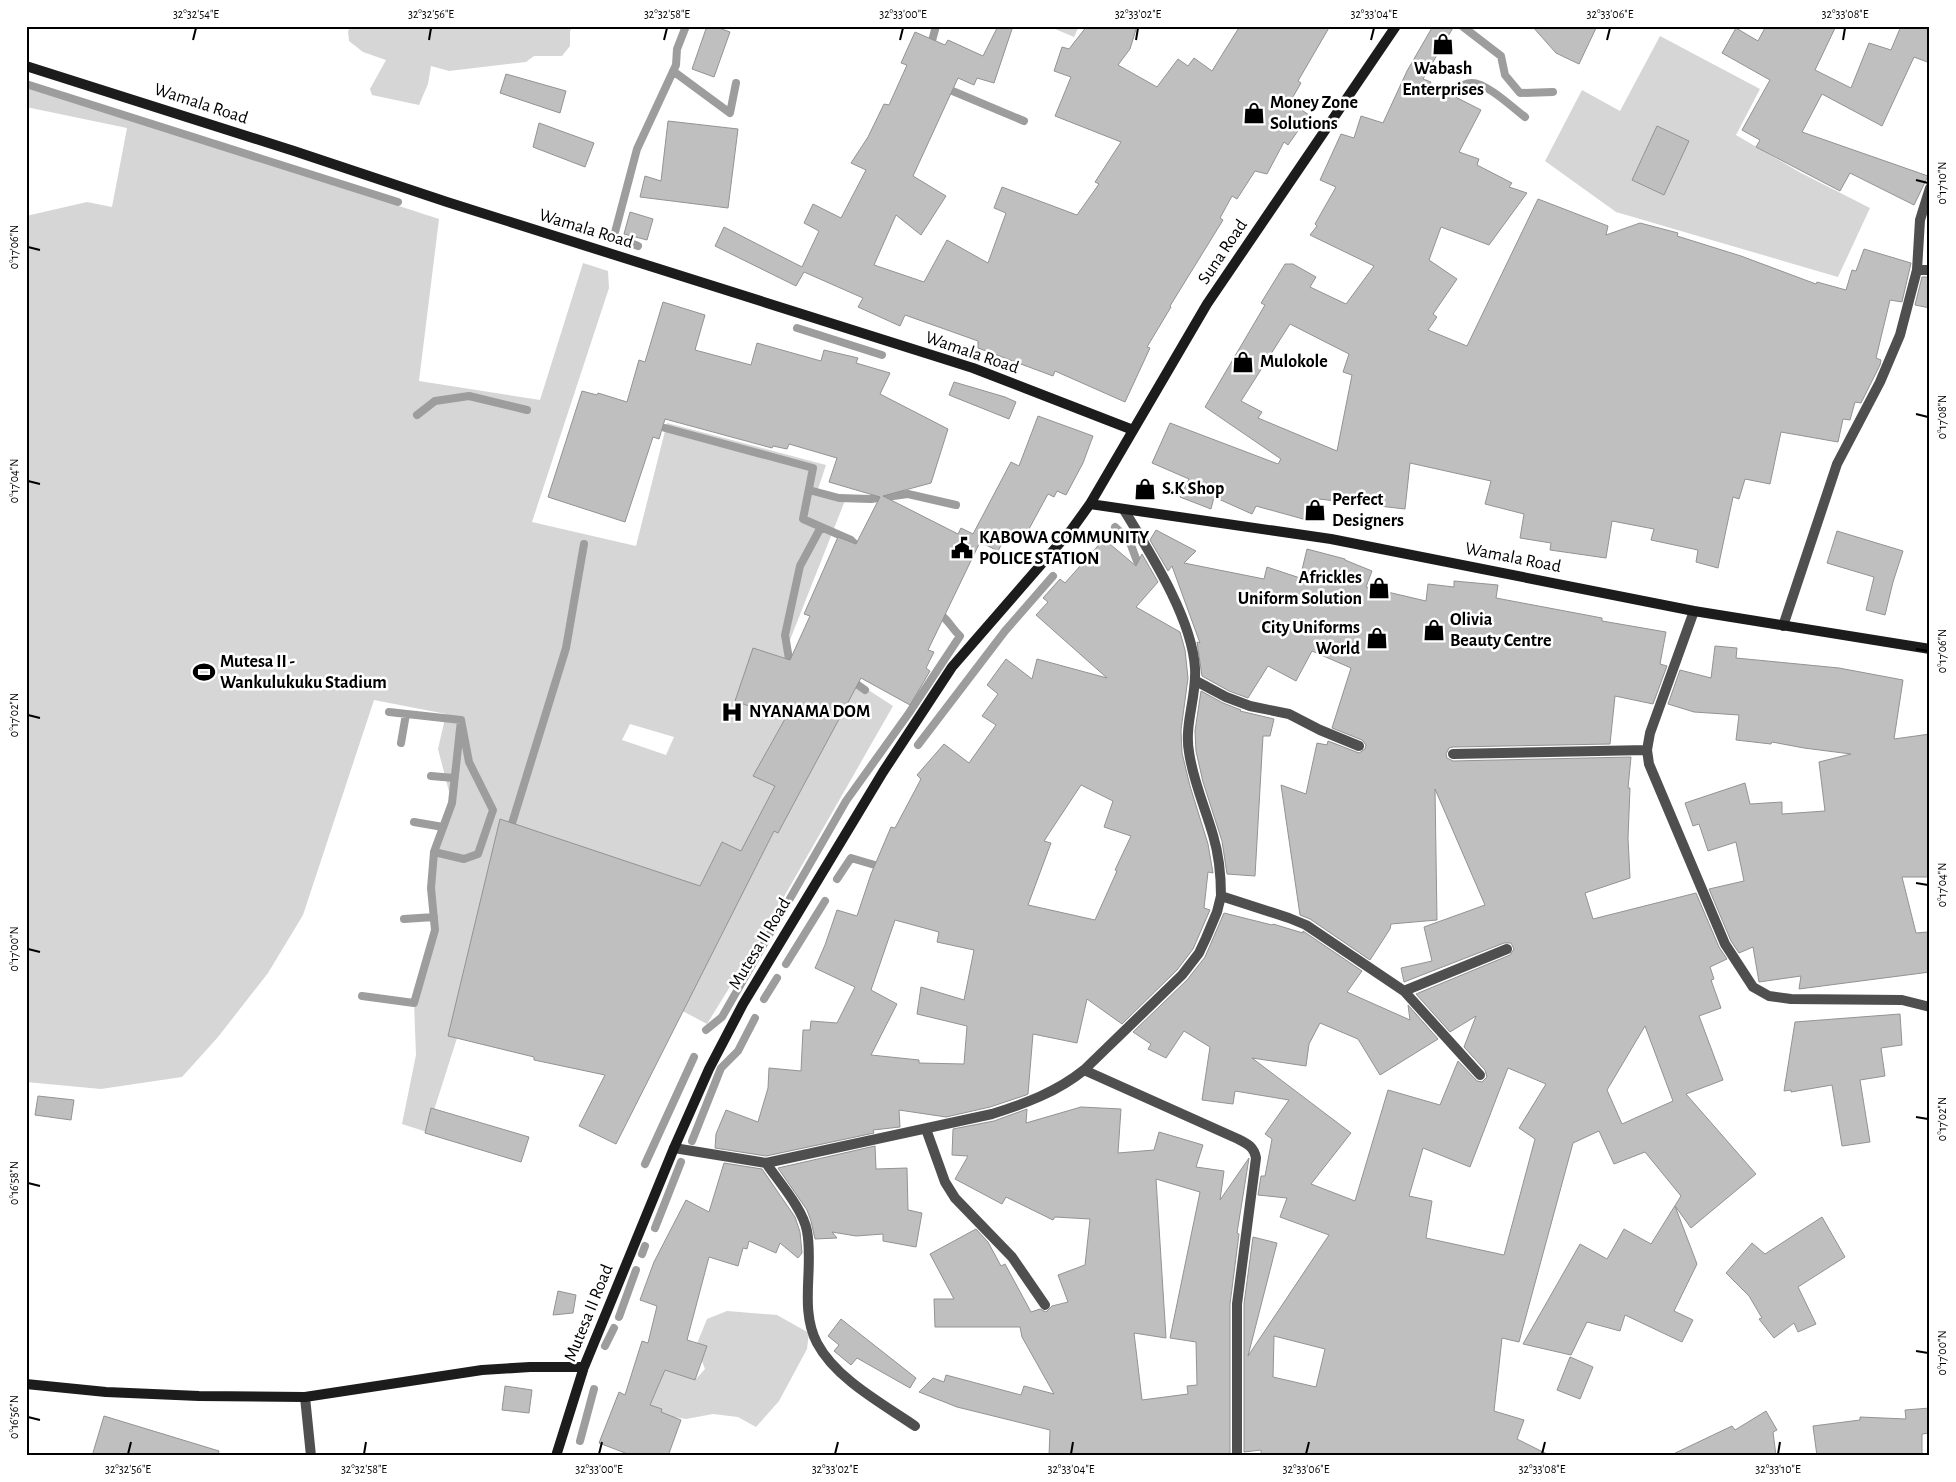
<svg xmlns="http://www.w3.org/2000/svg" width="1956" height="1482" font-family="'Alegreya Sans',sans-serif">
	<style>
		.green { fill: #d6d6d6; fill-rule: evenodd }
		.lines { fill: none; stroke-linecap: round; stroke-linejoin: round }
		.stream { stroke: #9d9d9d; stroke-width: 8 }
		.building { fill: #bfbfbf; stroke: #939393; fill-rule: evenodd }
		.street { stroke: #4f4f4f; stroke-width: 10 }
		.secondary { stroke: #1c1c1c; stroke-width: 10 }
		.ticks { fill: none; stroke: #000; stroke-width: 2 }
		.labels { text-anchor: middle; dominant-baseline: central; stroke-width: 5; stroke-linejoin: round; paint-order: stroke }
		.poi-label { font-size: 18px; font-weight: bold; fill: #000; stroke: #fff; text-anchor: start }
		.street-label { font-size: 18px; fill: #000; stroke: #fff }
		.neatline { fill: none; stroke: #000; stroke-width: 2 }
		.ticks-label { font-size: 12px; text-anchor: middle; fill: #000 }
	</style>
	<rect width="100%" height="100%" fill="#fff"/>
	<path class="green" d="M351,26H573L570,31V46L562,56H534L526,62L449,71L431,66L428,84L419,105L372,95L370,89L386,60L363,52L349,41L348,31Z
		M1048,26H1079L1074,37Z
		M1660,36L1760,89L1736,135L1801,173L1870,208L1838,277L1616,212L1545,161L1582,90L1620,111Z
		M26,88L156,127L439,219L419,381L540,400L583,263L608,271L609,288L532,522L636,546L667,423L826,465L817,492L846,498L788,645L789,659L801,669L839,671L893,706L765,930L707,1024L675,1007L458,1035L427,1132L402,1124L416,1055L414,1003L435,930L431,888L434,852L452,803L438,749L446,714L374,700L303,915L268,973L218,1037L182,1077L101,1089L26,1082V216L87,202L112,207L127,128L26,107ZM630,724L674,737L666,755L622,740Z
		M727,1311L777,1315L809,1333L807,1349L779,1401L756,1427L738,1417L713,1414L686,1419L651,1413L647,1392L662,1368L695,1380L705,1369L696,1346L707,1319Z"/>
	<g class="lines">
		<path class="stream" d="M1462,26L1501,56L1505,75L1520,93L1553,92
			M930,48L936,26
			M673,71L730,113L736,83
			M26,84L398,202
			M943,87L1024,121
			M1457,90C1461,86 1465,83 1471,83C1486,82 1513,108 1525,117
			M638,246L614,236L637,149L676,65L677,49L686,26
			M797,328L882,355
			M417,415L435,401L469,396L527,410
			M665,428L813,468L803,519L851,540L858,547L857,550
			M809,490L839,498L871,499L908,494L956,505
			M1115,527L1129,540L1137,561
			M798,666L789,659L785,635L800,566L821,527
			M851,680L865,690
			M389,712L461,720L469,762L493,810L478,854L464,859L434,852
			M401,743L406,714
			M918,745L1005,631L1053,576
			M431,776L454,778
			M414,822L443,827
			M509,833L566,648L584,544
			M837,879L851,858L885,868
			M404,919L434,917
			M786,964L825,901
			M362,996L414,1003L435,930L431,888L434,852L452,803L461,720
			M764,999L777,978
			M706,1030L722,1017L846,801L909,713L960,636C952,629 946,616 937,612
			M692,1141L721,1068L738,1051L755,1018
			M645,1164L694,1057
			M655,1228L681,1162
			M642,1254L645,1246
			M619,1317L636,1270
			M605,1346L614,1328
			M580,1441L594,1389"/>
	</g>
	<path class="building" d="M707,26H714L730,32L714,77L692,69Z
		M998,26H1013L994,83L977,78L974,85L958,78L913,176L946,196L921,235L896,215L874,265L924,282L947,240L988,263L1006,213L994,208L1002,187L1077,215L1099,184L1095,182L1121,142L1055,116L1071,77L1054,71L1062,47L1069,49L1087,26H1137L1130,49L1118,65L1157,87L1178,59L1188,66L1194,58L1212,71L1240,26H1330L1298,81L1301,83L1290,102L1309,115L1288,145L1284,142L1267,174L1255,171L1237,199L1232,196L1220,218L1223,220L1170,306L1171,307L1147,347L1150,348L1125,402L1055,371L1053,376L978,348V341L905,315L900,326L858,307L863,298L804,272L796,286L715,246L724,227L802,267L819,231L804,223L813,204L841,218L866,170L851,163L868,137L884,104L889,105L907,65L901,63L915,32L945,45L948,40L983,56Z
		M1433,26H1454L1423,79L1431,82L1430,84L1481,110L1459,152L1479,159L1477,165L1512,183L1509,187L1527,193L1489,245L1441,227L1429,260L1457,279L1433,314L1437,317L1428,330L1467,346L1538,199L1608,226L1606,235L1640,223L1678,233L1677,236L1741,256L1816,284L1817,282L1846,290L1852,270L1856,271L1864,249L1911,263L1902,302L1890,300L1876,358L1881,360L1880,365L1861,403L1855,402L1850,420L1843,419L1838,442L1781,432L1770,484L1745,479L1739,499L1733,497L1718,568L1696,562L1698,550L1651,540L1654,529L1612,521L1606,558L1550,550L1551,543L1520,538L1524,514L1485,504L1491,481L1410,463L1405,509L1319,499L1314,522L1256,506L1252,514L1214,497L1211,509L1180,497L1189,479L1152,463L1170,423L1278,464L1281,459L1205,407L1265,305L1261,303L1285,264H1293L1316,277L1310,287L1346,304L1374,266L1310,235L1317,226L1315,224L1336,187L1320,180L1341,134L1354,138L1361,116L1383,123L1407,71ZM1290,324L1349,354L1343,372L1352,375L1337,451L1258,418L1262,412L1241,401Z
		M1532,26H1597L1579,64L1556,53Z
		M1766,26H1836L1815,70L1851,88L1869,43L1891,50L1901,26H1930V63L1914,57L1882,126L1822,94L1802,132L1928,176L1914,205L1850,173L1840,191L1756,147L1760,140L1742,130L1770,80L1722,53L1736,28L1758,41Z
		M506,74L566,91L560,113L500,93Z
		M668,121L738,129L728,208L640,197L645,176L661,181Z
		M539,123L594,143L585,167L533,147Z
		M1657,126L1689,141L1664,195L1632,180Z
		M630,212L653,219L647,240L624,234Z
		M1922,277H1930V308L1915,305Z
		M663,302L705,315L695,350L751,365L757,343L821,361L824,350L858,358L856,363L890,373L880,394L948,429L931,483L883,496L958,534L961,528L973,534L1011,462L1019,466L1038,416L1093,436L1083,463L1066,495L1057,491L1054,497L1048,494L1023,540L1008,532L998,551L980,542L928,650L934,652L926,668L930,671L910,705L861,678L778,833L774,831L616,1144L579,1126L605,1075L534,1060V1057L448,1036L500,819L700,886L722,842L741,851L775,786L753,776L785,719L735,701L753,648L790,660L810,616L804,614L838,537L856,544L880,497L829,482L837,458L789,444L787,449L773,446L772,448L665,419L659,439L653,437L625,522L548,497L582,391L597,395L598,393L627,402L639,360L645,362Z
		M954,382L1005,397L1016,402L1009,419L949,395Z
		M1156,530L1196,551L1184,563L1264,579L1267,567L1300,578L1307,549L1345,559V560L1372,571L1366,587L1426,601L1428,584L1454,587V581L1498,585L1496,598L1602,618V621L1666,632L1660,664L1667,666L1653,704L1615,696L1610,744L1453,747L1449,748L1446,754L1447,758L1453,761L1631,757L1628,788H1630L1628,838L1630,878L1585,893L1593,919L1696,893L1719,947L1727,959L1710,967L1714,979L1711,980L1721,1008L1699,1016L1723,1080L1686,1094L1756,1174L1691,1228L1675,1206L1697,1264L1674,1311L1693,1320L1682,1342L1625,1315L1620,1331L1587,1322L1571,1355L1523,1344L1580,1244L1607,1259L1624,1229L1651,1244L1681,1196L1645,1152L1614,1164L1599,1131L1573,1143L1519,1342L1502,1338L1494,1411L1524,1420L1517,1439L1551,1456H1261V1450L1244,1452V1304L1253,1237L1277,1243L1248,1356L1329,1235L1280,1217L1287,1198L1258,1195L1261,1176H1265L1272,1139L1265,1134L1289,1100L1235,1091L1233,1104L1202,1100L1210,1047L1184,1031L1166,1058L1148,1049L1151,1044L1133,1032L1187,980L1205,957L1224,913L1272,925L1273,924L1303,933V931L1362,971L1347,992L1410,1020L1408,1005L1438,1039L1380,1075L1358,1039L1320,1023L1309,1044L1306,1066L1252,1058L1351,1133L1311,1184L1355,1201L1388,1090L1440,1105L1458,1061L1477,1081L1482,1082L1487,1077L1485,1070L1464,1047L1476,1016L1450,1032L1416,994L1510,955L1514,949L1511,943H1504L1404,982L1401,968L1432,961L1424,927L1485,905L1435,789L1437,920L1391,924L1390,929L1370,960L1310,919L1300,915L1281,785L1306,794L1317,743L1327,745L1328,741L1359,753L1365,749L1366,745L1362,740L1332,728L1351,668L1312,651L1296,681L1268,666L1248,698L1229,691L1202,676L1197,642L1200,643L1172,566L1168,571L1150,540ZM1645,1026L1673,1101L1622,1124L1607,1090ZM1508,1068L1546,1084L1519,1128L1535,1139L1504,1255L1426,1238L1432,1201L1409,1196L1423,1148L1470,1167ZM1274,1336L1325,1349L1316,1387L1273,1377Z
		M1837,531L1903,551L1893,582L1885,615L1866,610L1874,577L1827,563Z
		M1104,539L1136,566L1142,554L1158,582L1136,607L1180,632L1185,650L1188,678L1181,730L1182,753L1190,786L1208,844L1213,873L1208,872L1204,908L1210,910L1193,949L1177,970L1122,1024L1087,999L1077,1043L1033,1034L1028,1094L1026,1095L990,1107L946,1117L899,1110L900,1127L873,1130L874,1133L766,1156L715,1148L716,1134L726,1110L758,1122L768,1088L769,1068L801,1071L803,1030H810L811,1021L837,1023L855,987L815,968L825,945L837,910L857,916L871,874L891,827L895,828L921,779L917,775L944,744L969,763L996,725L982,716L998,694L987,685L1006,659L1032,679L1037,659L1107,678L1036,615L1048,602L1043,598L1060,579L1065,583ZM1081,785L1113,801L1104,827L1131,836L1115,870L1117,871L1095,920L1028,905L1051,843L1044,841ZM895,920L939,932L937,942L974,950L964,1000L921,987L917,1014L967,1026L964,1064L919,1063V1060L871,1055L897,1004L871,990Z
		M1715,646L1737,648L1736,658L1839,668L1903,680L1894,739L1930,734V877H1902L1916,933L1928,932L1930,972L1799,989L1801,976L1759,982L1753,947L1739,953L1731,941L1709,889L1744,881L1736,842L1708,851L1699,824L1693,826L1685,803L1745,783L1750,804L1782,802V814L1825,811L1819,762L1851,754L1804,748L1772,742L1771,744L1736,740L1739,715L1694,712L1668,704L1680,670L1711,678Z
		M1201,691L1223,703L1241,710L1240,711L1274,719L1270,736H1263L1255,876L1227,874L1222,841L1203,782L1196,751L1195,731Z
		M1900,1014L1902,1045L1881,1048L1885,1076L1860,1080L1870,1142L1842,1146L1832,1085L1791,1092V1090L1784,1091L1795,1022Z
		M38,1096L74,1100L71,1120L35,1115Z
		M1081,1107L1121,1109L1118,1153L1154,1150L1159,1132L1203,1145L1196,1167L1224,1171L1220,1200L1249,1158L1237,1233L1239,1234L1230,1304V1454L1213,1456H1049L1050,1430L957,1407L919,1392L933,1378L944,1382L946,1375L1021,1395L1024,1386L1054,1394L1022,1337L1020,1327H935L934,1299H954L930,1254L976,1229L988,1242L1001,1266L1005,1264L1031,1312L1040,1309L1046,1312L1052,1306L1068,1302L1058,1275L1085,1265L1090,1219L1055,1217L1053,1220L1006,1197L1002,1204L955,1179L968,1156L952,1155L953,1129L994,1121L1027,1109L1026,1123ZM1156,1179L1200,1192L1170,1338L1196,1342L1197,1385L1187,1386L1188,1394L1142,1400L1134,1333L1166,1338Z
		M431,1108L529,1137L521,1162L425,1133Z
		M875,1146L876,1169L907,1168L908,1210L922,1213L916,1247L883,1241V1234L856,1236L832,1232L837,1238L815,1239L811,1221L807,1210L778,1168Z
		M724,1163L762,1169L795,1217L800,1232L802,1253L798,1258L780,1243L776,1253L749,1241L747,1249L743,1248L738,1266L709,1257L687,1340L707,1346L695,1380L665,1370L650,1405L662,1409L661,1412L681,1420L668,1456H633L599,1443L619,1392L625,1395L642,1341L648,1343L657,1306L640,1300L654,1262L686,1200L709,1212Z
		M1822,1217L1845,1257L1798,1287L1816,1324L1798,1332L1794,1323L1774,1338L1759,1319L1762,1318L1749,1296L1726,1273L1752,1243L1765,1254Z
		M558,1291L576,1295L573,1313L553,1315Z
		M841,1319L916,1378L910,1388L857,1358L851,1365L834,1351L839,1345L828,1336Z
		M1570,1357L1593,1367L1580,1399L1557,1390Z
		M505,1386L532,1390L529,1413L502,1410Z
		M1930,1408V1433L1922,1434V1456H1817L1813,1426L1860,1420V1417L1906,1419L1905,1410Z
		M1766,1411L1777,1430L1773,1432L1776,1456H1669L1732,1426L1735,1430Z
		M104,1416L219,1451L218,1456H92Z"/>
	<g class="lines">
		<path class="street" d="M1917,270H1930
			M1124,510C1150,553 1192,618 1195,668C1197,696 1184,724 1189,752C1193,781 1205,807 1213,835C1219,855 1221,875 1221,896L1289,918L1306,925L1404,991L1507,949
			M1694,611L1650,733L1647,750L1649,764L1725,944L1753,987L1769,996L1791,999L1902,1000L1930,1007
			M1783,626L1837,464L1880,382L1900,335L1917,270L1920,220L1930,188
			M1196,681L1226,697L1250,706L1289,714L1320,730L1359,746
			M1453,754L1647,750
			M1404,991L1480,1075
			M1084,1070L1238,1139C1248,1144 1254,1147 1256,1158L1237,1304V1456
			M926,1129L945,1182L955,1198L1012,1257L1045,1305
			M674,1148L766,1163L992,1114C1024,1104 1057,1092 1084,1070L1182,975L1199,953L1206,938L1217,912L1221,896
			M766,1163C779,1182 803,1209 807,1231C814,1268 799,1308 817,1343C836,1379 883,1404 915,1426
			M305,1397L311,1456"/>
		<path class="secondary" d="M26,66L294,151L447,202L973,368L1133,430
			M1090,504L1331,539L1694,611L1930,649
			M26,1384L106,1392L199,1396L305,1397L482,1370L530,1367H584
			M556,1456L584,1367L674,1148L709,1069L743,1004L883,772L952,667L1072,529L1090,504L1207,304L1396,26"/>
	</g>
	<path class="ticks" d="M193,40L196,28M429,40L431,28M664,40L667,28M900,40L903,28M1136,40L1138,28M1371,40L1374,28M1607,40L1610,28M1843,40L1845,28M1916,180L1928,183M28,247L40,250M1916,414L1928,417M28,481L40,484M1916,649L1928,651M28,715L40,718M1916,883L1928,885M28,949L40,952M1916,1117L1928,1119M28,1183L40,1186M1916,1351L1928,1353M28,1417L40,1420M128,1454L131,1442M364,1454L366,1442M599,1454L602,1442M835,1454L838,1442M1071,1454L1073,1442M1306,1454L1309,1442M1542,1454L1545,1442M1778,1454L1780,1442"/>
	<defs>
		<g id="shop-bare" transform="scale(1.725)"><path d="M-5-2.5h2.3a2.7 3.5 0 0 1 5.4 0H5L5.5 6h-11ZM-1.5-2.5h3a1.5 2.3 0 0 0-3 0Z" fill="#000" stroke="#fff" stroke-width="2.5" paint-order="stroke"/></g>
		<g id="civic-bare" transform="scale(1.725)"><path d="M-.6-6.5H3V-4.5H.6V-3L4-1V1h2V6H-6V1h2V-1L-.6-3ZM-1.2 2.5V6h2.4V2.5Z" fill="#000" stroke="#fff" stroke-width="2.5" paint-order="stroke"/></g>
		<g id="stadium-bare" transform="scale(1.725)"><path d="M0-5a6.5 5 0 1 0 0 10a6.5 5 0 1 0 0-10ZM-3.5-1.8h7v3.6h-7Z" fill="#000" stroke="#fff" stroke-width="2.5" paint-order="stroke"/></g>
		<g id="hospital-bare" transform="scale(1.725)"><path d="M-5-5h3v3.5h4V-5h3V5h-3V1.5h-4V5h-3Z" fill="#000" stroke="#fff" stroke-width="2.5" paint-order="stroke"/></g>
	</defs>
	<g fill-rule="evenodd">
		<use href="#shop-bare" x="1443" y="44"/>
		<use href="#shop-bare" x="1254" y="113"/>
		<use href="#shop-bare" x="1243" y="362"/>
		<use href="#shop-bare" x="1145" y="489"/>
		<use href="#shop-bare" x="1315" y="510"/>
		<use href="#civic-bare" x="962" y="548"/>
		<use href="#shop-bare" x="1379" y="588"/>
		<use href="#shop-bare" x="1434" y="630"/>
		<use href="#shop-bare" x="1377" y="638"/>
		<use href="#stadium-bare" x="204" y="672"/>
		<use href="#hospital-bare" x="732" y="712"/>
	</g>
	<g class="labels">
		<g class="poi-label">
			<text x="1443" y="69" text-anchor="middle">Wabash<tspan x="1443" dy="21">Enterprises</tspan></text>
			<text x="1270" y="103">Money Zone<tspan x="1270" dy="21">Solutions</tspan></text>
			<text x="1260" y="362">Mulokole</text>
			<text x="1162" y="489">S.K Shop</text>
			<text x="1332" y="500">Perfect<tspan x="1332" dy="21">Designers</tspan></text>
			<text x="979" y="538">KABOWA COMMUNITY<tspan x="979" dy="21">POLICE STATION</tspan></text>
			<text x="1362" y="578" text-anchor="end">Africkles<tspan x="1362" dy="21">Uniform Solution</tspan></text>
			<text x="1450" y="620">Olivia<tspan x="1450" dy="21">Beauty Centre</tspan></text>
			<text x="1360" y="628" text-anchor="end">City Uniforms<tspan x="1360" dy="21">World</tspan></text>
			<text x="220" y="662">Mutesa II -<tspan x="220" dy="21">Wankulukuku Stadium</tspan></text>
			<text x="749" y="712">NYANAMA DOM</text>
		</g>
		<g class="street-label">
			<text transform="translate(201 104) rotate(18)">Wamala Road</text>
			<text transform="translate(586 229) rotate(17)">Wamala Road</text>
			<text transform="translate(1223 252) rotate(-56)">Suna Road</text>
			<text transform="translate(972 353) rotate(19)">Wamala Road</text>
			<text transform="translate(1513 558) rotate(11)">Wamala Road</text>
			<text transform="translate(760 944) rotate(-59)">Mutesa II Road</text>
			<text transform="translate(589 1313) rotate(-68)">Mutesa II Road</text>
		</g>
	</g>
	<rect width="1956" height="1482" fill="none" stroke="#ffffff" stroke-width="55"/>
	<rect x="28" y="28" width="1900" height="1426" class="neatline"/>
	<g class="ticks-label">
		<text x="196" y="18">32°32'54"E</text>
		<text x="431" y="18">32°32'56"E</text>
		<text x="667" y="18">32°32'58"E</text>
		<text x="903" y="18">32°33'00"E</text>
		<text x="1138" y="18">32°33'02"E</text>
		<text x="1374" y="18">32°33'04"E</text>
		<text x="1610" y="18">32°33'06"E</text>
		<text x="1845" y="18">32°33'08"E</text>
		<text transform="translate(1942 183) rotate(-90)" y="4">0°17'10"N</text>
		<text transform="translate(14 247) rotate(-90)" y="4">0°17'06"N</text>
		<text transform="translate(1942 417) rotate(-90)" y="4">0°17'08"N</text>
		<text transform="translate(14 481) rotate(-90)" y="4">0°17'04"N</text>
		<text transform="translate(1942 651) rotate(-90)" y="4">0°17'06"N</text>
		<text transform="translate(14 715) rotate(-90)" y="4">0°17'02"N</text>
		<text transform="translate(1942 885) rotate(-90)" y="4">0°17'04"N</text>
		<text transform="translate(14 949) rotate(-90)" y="4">0°17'00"N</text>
		<text transform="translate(1942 1119) rotate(-90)" y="4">0°17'02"N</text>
		<text transform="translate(14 1183) rotate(-90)" y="4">0°16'58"N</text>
		<text transform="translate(1942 1353) rotate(-90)" y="4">0°17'00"N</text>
		<text transform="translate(14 1417) rotate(-90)" y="4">0°16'56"N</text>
		<text x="128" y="1473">32°32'56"E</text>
		<text x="364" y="1473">32°32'58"E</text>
		<text x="599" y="1473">32°33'00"E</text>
		<text x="835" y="1473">32°33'02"E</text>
		<text x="1071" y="1473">32°33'04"E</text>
		<text x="1306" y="1473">32°33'06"E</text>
		<text x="1542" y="1473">32°33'08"E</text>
		<text x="1778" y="1473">32°33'10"E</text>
	</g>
</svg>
